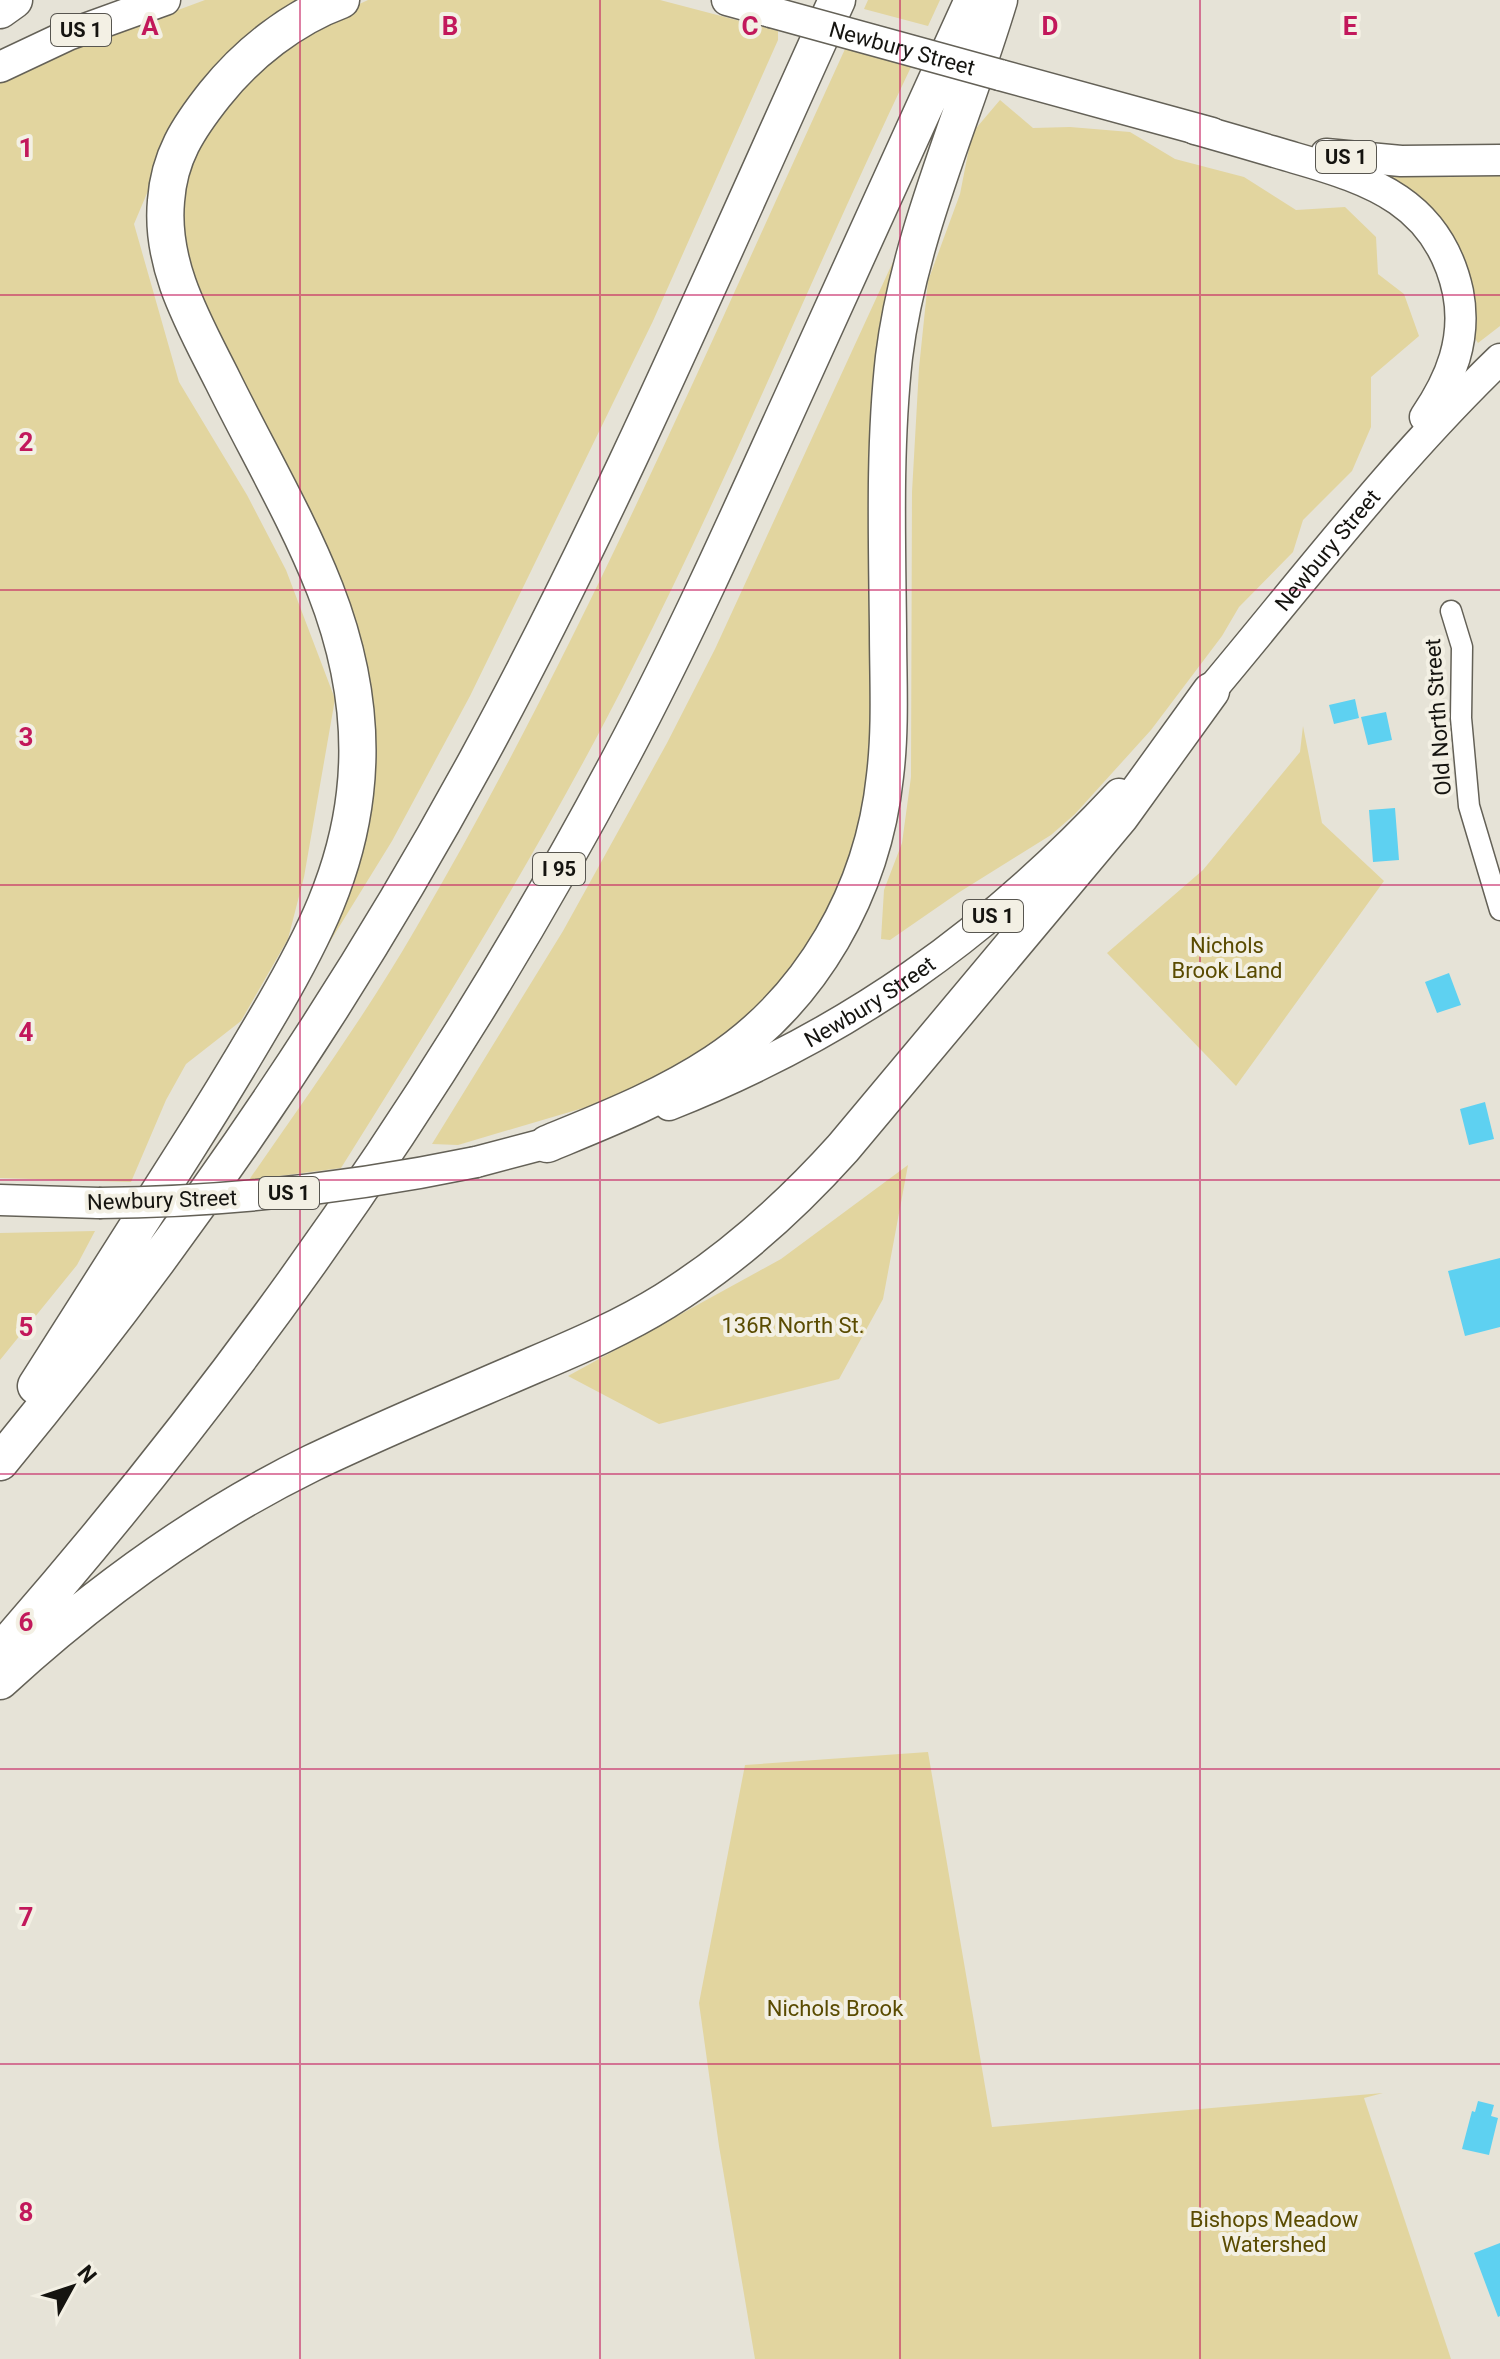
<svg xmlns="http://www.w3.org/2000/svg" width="1500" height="2359" font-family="Roboto,sans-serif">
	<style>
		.green { fill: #e2d59f }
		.building { fill: #5ed1f1 }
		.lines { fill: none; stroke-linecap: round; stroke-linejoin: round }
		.street-casing { stroke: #646157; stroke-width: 23 }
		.primary-casing { stroke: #646157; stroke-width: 33 }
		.highway-casing { stroke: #646157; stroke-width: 39 }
		.street { stroke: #fff; stroke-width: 20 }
		.primary { stroke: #fff; stroke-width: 30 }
		.highway { stroke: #fff; stroke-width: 36 }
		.primary-bridge-casing { stroke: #646157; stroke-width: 33; stroke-linecap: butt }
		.primary-bridge { stroke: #fff; stroke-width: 30 }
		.grid { fill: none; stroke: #c2185b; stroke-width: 2; stroke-opacity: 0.55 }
		.labels { text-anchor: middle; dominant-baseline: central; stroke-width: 8; stroke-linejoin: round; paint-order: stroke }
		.shield { fill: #f3f0e4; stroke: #585650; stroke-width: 2 }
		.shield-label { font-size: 20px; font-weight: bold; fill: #151410 }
		.street-label { font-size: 22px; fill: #151410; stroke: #f3f0e4 }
		.park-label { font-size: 22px; fill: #5a4b01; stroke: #f3f0e4 }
		.grid-label { font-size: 26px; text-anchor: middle; font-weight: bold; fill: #c2185b; stroke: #f3f0e4; stroke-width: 8; stroke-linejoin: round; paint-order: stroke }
	</style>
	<rect width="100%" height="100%" fill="#e6e3d7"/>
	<path class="green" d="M205,0H309L222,59L171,124L156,172L134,224L179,382L247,495L286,570L335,699L304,877L288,939L241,1021L186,1064L166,1100L131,1182L0,1178V76Z
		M368,0H660L778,31V40L653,321L470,696L392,841L323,953L318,950L368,693L185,279L180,183L231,86L327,19Z
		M868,0H940L928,26L864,9Z
		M845,49L911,67C816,266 733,470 633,667C546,840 444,1004 341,1168L249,1180C306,1097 366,1015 416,928C581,646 709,345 845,49Z
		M1000,100L1033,128L1070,127L1130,132L1175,159L1244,177L1296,210L1345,207L1376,237L1378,274L1404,294L1419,336L1371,377V427L1352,471L1303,520L1293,552L1239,607L1222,636L1151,730L1075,814L1051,835L958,893L890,940L881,939L884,890L902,843L911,777L912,492L919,368L928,281L960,194L972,133Z
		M1385,173L1500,176V326L1478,343L1474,337L1472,307L1383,176Z
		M903,240L871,793L843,891L795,970L727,1039L627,1095L458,1145L432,1144L563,931L667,743L715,649Z
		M1303,726L1322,823L1384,881L1236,1086L1107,953L1203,870L1300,752Z
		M908,1165L883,1299L839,1379L659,1424L568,1376L781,1259Z
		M95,1231L77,1265L0,1360V1233Z
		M928,1752L992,2127L1383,2093L1364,2098L1451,2359H755L719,2146L699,2003L745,1765Z"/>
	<path class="building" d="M1355,699L1359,718L1334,724L1329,705Z
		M1386,712L1392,740L1368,745L1361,717Z
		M1395,808L1399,860L1373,862L1369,810Z
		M1449,973L1461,1005L1437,1013L1425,982Z
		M1485,1102L1494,1139L1469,1145L1460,1109Z
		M1500,1258V1327L1465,1336L1448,1271Z
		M1478,2101L1494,2105L1491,2116L1498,2118L1489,2155L1462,2149L1472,2111L1475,2112Z
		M1500,2243V2316L1498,2317L1474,2253Z"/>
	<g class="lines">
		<g class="street-casing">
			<path id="street" d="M1451,611L1462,647L1461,718L1469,806L1500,910"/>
		</g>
		<g class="primary-casing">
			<g id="primary">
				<path d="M727,0L771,12"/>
				<path d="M0,67L68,35L165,0"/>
				<path d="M1000,75L1212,133"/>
				<path d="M1195,129C1228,138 1261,148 1295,158C1372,180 1439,203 1458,292C1467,339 1451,379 1425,417"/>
				<path d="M1326,154L1401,161L1500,160"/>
				<path id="s1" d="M1197,707C1296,590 1389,466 1500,359"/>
				<path id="s2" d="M669,1105C850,1033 987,935 1119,794"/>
				<path d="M476,1162L567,1138"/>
				<path d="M0,1200L99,1203"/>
			</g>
		</g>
		<g class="highway-casing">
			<path id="highway" d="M0,10L14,0
				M547,1144C605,1120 662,1098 715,1063C812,999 873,891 885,776C891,727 888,678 888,629C887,539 884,447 894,357C909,235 964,117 999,0
				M36,1386C86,1308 136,1229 186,1150C216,1103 245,1055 273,1007C313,938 346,873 355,793C363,724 350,653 325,589C297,518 257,450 223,381C195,325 160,267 166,201C169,157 188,128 215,94C247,54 292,18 341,0
				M0,1462C180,1244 342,1008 477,760C611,514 721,255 837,0
				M0,1652C241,1378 451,1078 622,755C681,644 733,529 785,414C848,276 911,138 973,0
				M0,1681C95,1594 196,1520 312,1463C385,1428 460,1397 534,1365C579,1346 623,1327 665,1301C732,1259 790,1207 843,1148L1120,817L1211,691"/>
		</g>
		<use href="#street" class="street"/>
		<use href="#primary" class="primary"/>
		<use href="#highway" class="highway"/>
		<g class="primary-bridge-casing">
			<g id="primary-bridge">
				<path id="s3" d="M771,12L1000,75"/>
				<path d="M99,1203C227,1202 351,1188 476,1162"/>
			</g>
		</g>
		<use href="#primary-bridge" class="primary-bridge"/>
	</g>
	<path class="grid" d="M300,0V2359M600,0V2359M900,0V2359M1200,0V2359M0,295H1500M0,590H1500M0,885H1500M0,1180H1500M0,1474H1500M0,1769H1500M0,2064H1500"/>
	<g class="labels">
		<g class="shield">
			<rect x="51" y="14" width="60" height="32" rx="6"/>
			<rect x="1316" y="141" width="60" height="32" rx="6"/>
			<rect x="533" y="853" width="52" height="32" rx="6"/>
			<rect x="963" y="900" width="60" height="32" rx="6"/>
			<rect x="259" y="1177" width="60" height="32" rx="6"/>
		</g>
		<g class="shield-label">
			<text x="81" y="30">US 1</text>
			<text x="1346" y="157">US 1</text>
			<text x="559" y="869">I 95</text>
			<text x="993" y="916">US 1</text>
			<text x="289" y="1193">US 1</text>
		</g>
		<g class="street-label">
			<text stroke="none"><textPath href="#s3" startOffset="136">Newbury Street</textPath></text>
			<text stroke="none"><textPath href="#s1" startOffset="204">Newbury Street</textPath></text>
			<text transform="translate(1438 717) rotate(-94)">Old North Street</text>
			<text stroke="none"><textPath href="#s2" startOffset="226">Newbury Street</textPath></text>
			<text transform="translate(162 1200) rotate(-2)">Newbury Street</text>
		</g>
		<g class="park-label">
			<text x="1227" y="945">Nichols<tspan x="1227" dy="25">Brook Land</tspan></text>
			<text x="793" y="1325">136R North St.</text>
			<text x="835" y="2008">Nichols Brook</text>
			<text x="1274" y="2219">Bishops Meadow<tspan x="1274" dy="25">Watershed</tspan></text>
		</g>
	</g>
	<g class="grid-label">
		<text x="150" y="35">A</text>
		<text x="450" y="35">B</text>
		<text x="750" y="35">C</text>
		<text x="1050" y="35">D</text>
		<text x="1350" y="35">E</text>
		<text x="26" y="157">1</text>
		<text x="26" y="451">2</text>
		<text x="26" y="746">3</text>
		<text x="26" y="1041">4</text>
		<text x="26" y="1336">5</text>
		<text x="26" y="1631">6</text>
		<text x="26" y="1926">7</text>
		<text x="26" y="2221">8</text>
	</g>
	<g transform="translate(72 2287) rotate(50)" stroke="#f3f0e4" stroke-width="6" paint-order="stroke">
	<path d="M0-6L14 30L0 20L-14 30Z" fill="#151410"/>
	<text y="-12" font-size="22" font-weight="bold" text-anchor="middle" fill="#151410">N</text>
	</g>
</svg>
